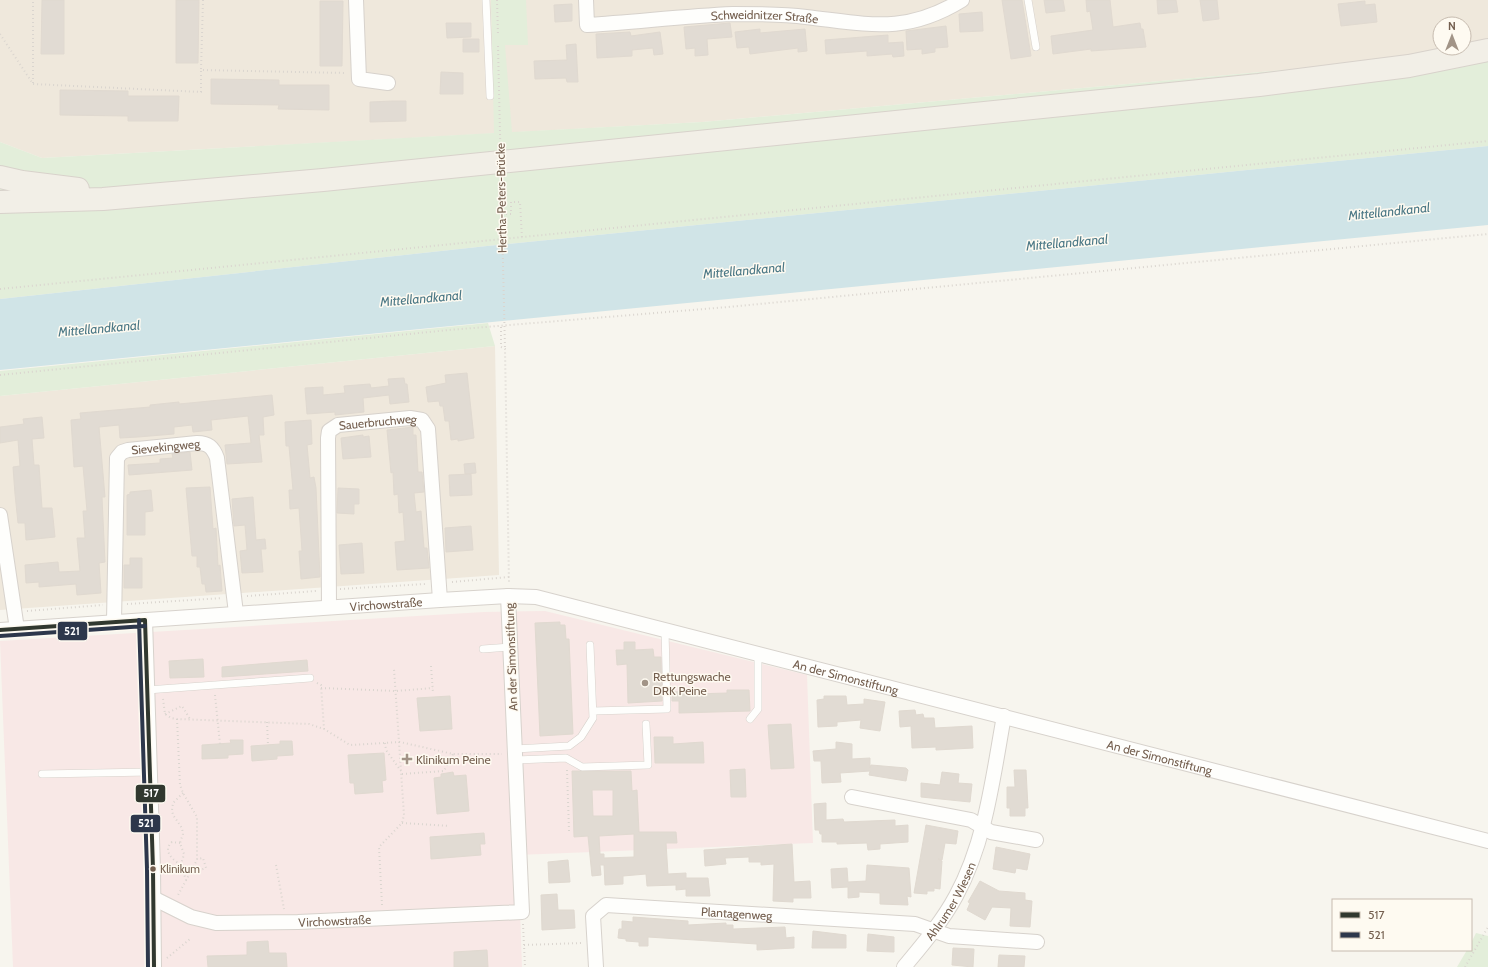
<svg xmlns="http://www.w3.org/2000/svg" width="1488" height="967" font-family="Cabin,sans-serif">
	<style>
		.residential { fill: #efe8dc }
		.medical { fill: #f8e8e6 }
		.green { fill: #e3eeda }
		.water { fill: #d0e4e7 }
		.building { fill: #e1dbd3; stroke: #e0d9d0; fill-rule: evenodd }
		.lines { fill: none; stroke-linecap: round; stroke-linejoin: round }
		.service-casing { stroke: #d7d2cc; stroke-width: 8 }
		.minor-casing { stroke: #d7d2cc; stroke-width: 16 }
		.primary-casing { stroke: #d8d2cb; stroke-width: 24 }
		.path { stroke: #dad5cf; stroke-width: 2; stroke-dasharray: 1 3; stroke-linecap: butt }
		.service { stroke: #fefefc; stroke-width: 7 }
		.minor { stroke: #fefefc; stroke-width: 14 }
		.primary { stroke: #f2efe7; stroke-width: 22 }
		.path-bridge { stroke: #dad5cf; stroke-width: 2; stroke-dasharray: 1 3; stroke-linecap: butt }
		.bus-1-casing { stroke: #fefaf1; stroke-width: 7 }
		.bus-2-casing { stroke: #fefaf1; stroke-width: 7 }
		.bus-1 { stroke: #31382f; stroke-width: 4 }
		.bus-2 { stroke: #2d374b; stroke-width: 4 }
		.poi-dot { fill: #a29487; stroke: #fefaf1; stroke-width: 1.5 }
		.bus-dot { fill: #745f4f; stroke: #fefaf1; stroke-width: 1.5 }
		.labels { text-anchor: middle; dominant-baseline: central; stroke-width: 3; stroke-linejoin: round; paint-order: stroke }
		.bus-label { font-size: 11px; fill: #745f4f; stroke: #fefaf1; text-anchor: start }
		.street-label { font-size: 12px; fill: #745f4f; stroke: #fefaf1 }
		.poi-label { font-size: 12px; fill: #745f4f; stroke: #fefaf1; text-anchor: start }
		.water-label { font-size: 13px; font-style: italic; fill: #4a7785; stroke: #fefaf1 }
		.line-badge { stroke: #fefaf1; stroke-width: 1.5 }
		.badge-label { font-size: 11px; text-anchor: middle; font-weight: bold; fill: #fff }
	</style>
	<rect width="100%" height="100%" fill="#f7f5ee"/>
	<path class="residential" d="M0,0H1488V40L1464,45V24H1440V48H1449L1385,61L702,122L42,158L0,142Z
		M495,346L499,575L0,610V396Z"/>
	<path class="medical" d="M545,611L807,675L813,843L518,855L522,967H13L0,641L484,612Z"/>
	<path class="green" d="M491,0H526L528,45H505L512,132L702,122L1385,61L1488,58V146L487,246L0,299V142L42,158L494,133Z
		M488,323L495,346L0,396V371Z
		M1476,933L1488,936V967H1457L1467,950H1471V943Z"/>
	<path class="water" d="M1488,146V225L0,370V299L487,246Z"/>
	<path class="building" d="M42,0H64V54H41Z
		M176,0H199L198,63H176Z
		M1002,0H1022L1031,56L1011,59Z
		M1044,0H1063L1065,11L1046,13Z
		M1086,0H1110L1113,27L1140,23L1141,29H1143L1146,47L1091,51V49L1053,54L1051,36L1093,30L1090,11L1087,12Z
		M1157,0H1176L1178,12L1158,14Z
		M1200,0H1217L1219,19L1203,21Z
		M320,1H343L342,66H320Z
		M1365,1V5L1375,4L1377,22L1341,26L1338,4Z
		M572,4V21L555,22L554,5Z
		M982,12L983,31L960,32L959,14Z
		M446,23H471V37L447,38Z
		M730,23L732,37L707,39L708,55L695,56V48L686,49L684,27Z
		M946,26L948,47L935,48V52L922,54V49L907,50L906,31Z
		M760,29V33L805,29L807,51L798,52V48L750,54L749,47L737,48L735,32Z
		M630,32L631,36L660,32L663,54L654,55L653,48L632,50V56L597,58L596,34Z
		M888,35V43L903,42L904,56L893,57L892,54L867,56V51L826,54L825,40Z
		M463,39H479V52H463Z
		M576,44L578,82H567L566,78L535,79L534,61L567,60L566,45Z
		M441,72L463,73V94H440Z
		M211,79L279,80V85H329V110L278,109L279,105L211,104Z
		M60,90L128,91V96H179L178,121H128V116L60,115Z
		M393,101H406V121L370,122V102Z
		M467,373L474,438L458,441V439L451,440L449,421H445L443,406H440L439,401L428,402L426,387L446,383L445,375Z
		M404,378L405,384H407L409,402L390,404L389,395L363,398L364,412L335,415V412L307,414L305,388L323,387V395L345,393L344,386L370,384L371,388L389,386L388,379Z
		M272,395L274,415L263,417L264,435H259L262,462L227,464L225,445L251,443L248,416L211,420L212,430L193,432L192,425L174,427V434L138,437L120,438L119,425L99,427L105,497H102L105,562L99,563L101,593L77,595L76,584L39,587V582L26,583L25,565L58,562L59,572L80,571L77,538H85L83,511H87L83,466L74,467L71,420L81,419L80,413L150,407V405L179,402V404Z
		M42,417L44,438L32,439L34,465H39L42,508H52L55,537L26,540L25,523H18L15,494L13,467L20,466L18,440L0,443V427L24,424L23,419Z
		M311,420L312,444L307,445L310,478L314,477L316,488L320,577L301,579L299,551H302L299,508L290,509L289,490H293L289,446H286L285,422Z
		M413,427V435H416L418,472H422L424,492L414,493L416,512L421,511L424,548H427L429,568L397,570L395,542L405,541L403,512L399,513L398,494L394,495L393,472L391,473L387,430Z
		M363,435V437L369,436L371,457L343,459L341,438Z
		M190,452L192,470L129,475L128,465L160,463V459L173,458L172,454Z
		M475,463L476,473L465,474L464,464Z
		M471,474L472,495L450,496L449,475Z
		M210,487L213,529L216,528L218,566L220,565L222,591L206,592L205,584H202L200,567H197V556H192L186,488Z
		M338,488L359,489V504H354V514L337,513Z
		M151,490L153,511L145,512V535H127V495L130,494V492Z
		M253,497L256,540L265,539L266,549H261L263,572L242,573L240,551L247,550L245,525L234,526L232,499Z
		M471,526L473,550L446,552L445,528Z
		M362,543L364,573L341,574L339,545Z
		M130,558H142V588H124V565H130Z
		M560,622V625H565L566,639H569L573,734L540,736L535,623Z
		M624,642H635V650L653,649L654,657H661L662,701L628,703L627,664L617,665L616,650H624Z
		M203,659L204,677L170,678L169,661Z
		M307,660L308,671L222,677V667Z
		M727,690H749L750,711L679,713V701H672V692L694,691V694L727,693Z
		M450,696L452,729L420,731L417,698Z
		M824,696H846L847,705L864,704V699L885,702L880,731L860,728L861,720L837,722V726L818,727L817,700L824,699Z
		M915,710L916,715L923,714L924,718H934L935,728L972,726L973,748L936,750V747L912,748L911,726L900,727L899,711Z
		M791,724L794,768L771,769L768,725Z
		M654,737H673V744L703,742L704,763H655Z
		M230,740H243V754L228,755V758L202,759V745L231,743Z
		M280,741H292L293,755L277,756V759L252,761L251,746L280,744Z
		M836,742L852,744V759L870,758V768L871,765L906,768L908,770L906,781L869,775L870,771L840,773L841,782L822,783L821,761H814L813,751L836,749Z
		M384,753L386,780L382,781L383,792L355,794L354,783H350L348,755Z
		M745,769L746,797H731L730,770Z
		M1014,770H1026L1028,808H1025V816H1010V808H1007V787H1015Z
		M572,771H631L632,791L637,790L639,832H676L677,843H666L668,874L686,873V878H708L710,896H686V889L676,890V885L647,886L646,874L623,876V884L605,885L604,865H600L601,875L592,876L588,836L574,837ZM592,790H613V816H593ZM634,834V857L604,858V854H600L599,836Z
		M453,772L454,776L466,775L469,811L437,814L434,778L441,777V774Z
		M942,772L959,774L958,783L972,784L970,802L921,797V783L940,785Z
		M826,803V820L843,819L844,822L895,820V826L908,825V842L880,844V849L868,850L867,843L837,844V842H822V834H820L819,830H815L814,804Z
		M926,825L958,831L956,844L945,843L942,860L938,859L942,861L940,889L934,888V891H927V894L914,893Z
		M484,833L485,844H480L481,855L431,859L430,837Z
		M792,844L794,882L810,881L811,898H793V902L773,901L774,864L761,865V862H749V857L725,858L726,864L705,866L704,850Z
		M996,847L1030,854L1027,870L1016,868L1015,873L993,869Z
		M568,860L570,882L549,883L548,862Z
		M867,865L909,868L911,897L907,896L908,905L880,904V893L859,892V897L848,898V887L832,888L831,869L847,868L848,882L866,881Z
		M980,881L999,891L1025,893V900L1032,901L1030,927L1010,926L1011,908L992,907L985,920L967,910L970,903L968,902Z
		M557,894L558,910H574L575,928L542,930L541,895Z
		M633,917L688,921V925L726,923V925H733V929L785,927L786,938L794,937V948L757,950V944L648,937V946H639V942L626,941V939L618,938L619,929H622V921L633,922Z
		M813,931L846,935V948H812Z
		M868,934L894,937V952L867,951Z
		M268,941L269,953H286L287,967H208L207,956L247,955V942Z
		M953,948L974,949L973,967L952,965Z
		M487,950L488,967H454V952Z
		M999,955L1025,956L1024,967H998Z"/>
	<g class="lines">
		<g class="service-casing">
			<path id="service" d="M486,0L490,96
				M1028,0L1036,47
				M483,649L511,647
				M147,690L310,678
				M593,711L667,709L665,630
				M750,719L758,709V653
				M515,749L569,746L581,737L593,718L590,645
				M516,760L566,758L582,767L648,765L646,724
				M42,774L150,772"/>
		</g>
		<g class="minor-casing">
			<g id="minor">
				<path d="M356,0L359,79L388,83"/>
				<path id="s1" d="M586,0L587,25C636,22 685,16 733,14C757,14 783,14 806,17C868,24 905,35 962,0"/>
				<path d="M0,515L17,629"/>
				<path id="s2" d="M329,607L328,438L329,431L338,425L410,418L422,420L428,429L440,600"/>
				<path d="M145,620L153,869L154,967"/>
				<path id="s3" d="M114,622L117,458L122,452L128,450L197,443C208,443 213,447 217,458L236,613"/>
				<path id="s4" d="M0,630L440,600L508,596L536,597L1488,841"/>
				<path d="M852,797L971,820L991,832L1036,840"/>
				<path id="s5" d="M153,898L191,917L216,923L298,922L522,912L508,596"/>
				<path id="s6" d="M596,967L593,916L606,905L915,924L949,936L1037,942"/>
				<path id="s7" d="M904,967C923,944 942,922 956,896C986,841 993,776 1004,716"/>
			</g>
		</g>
		<g class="primary-casing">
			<path id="primary" d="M0,177L22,182L78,189
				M0,202L103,199L323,180L1259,85L1409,66L1488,50"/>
		</g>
		<path class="path" d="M203,0L201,70L346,73
			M497,0L498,35
			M0,34L33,84L201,92V70
			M33,83V0
			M502,214H511V202H520L522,238
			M0,289L1488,141
			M501,327V347L505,349L509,583
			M0,375L449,330L728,307L1488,234
			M452,582L509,577
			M340,589L426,584
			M247,596L316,591
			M127,604L222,598
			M27,611L103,605
			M431,666L433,693
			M317,683L321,685L324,729
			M321,688L396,691L433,688
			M215,695L220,744
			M163,699L165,714L171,718L177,719L309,724L324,729L350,745L400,742L453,754H502
			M165,714L182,706L190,719
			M177,719L180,785L183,793L197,817V860L177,897
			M267,722L268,745
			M385,743L386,750L401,771
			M567,770L569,831
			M402,774L444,771L453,754
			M183,793L173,803L172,810L173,815L182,828L183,834L180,843L184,854L181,865L186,880
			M402,823L449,826
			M180,843L172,842C162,851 173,860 181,865
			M276,865L284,909
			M191,873L206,868L203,858L197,859
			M382,905L379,847L402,823L404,815L394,669
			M523,924L525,967
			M524,945L582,943
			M167,958L190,939
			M1465,967L1488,927"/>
		<use href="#service" class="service"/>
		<use href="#minor" class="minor"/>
		<use href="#primary" class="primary"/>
		<path class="path-bridge" d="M498,46L505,349"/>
		<g class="bus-1-casing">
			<path id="bus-1" d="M145,620L153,869L154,967
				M0,630L145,620"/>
		</g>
		<g class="bus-2-casing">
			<path id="bus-2" d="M139,620L147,869L148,967
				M0,636L145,626"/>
		</g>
		<use href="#bus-1" class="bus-1"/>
		<use href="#bus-2" class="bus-2"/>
	</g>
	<g class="poi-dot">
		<circle cx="645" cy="683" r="4"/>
		<path d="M405 753h4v4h4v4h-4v4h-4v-4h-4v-4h4z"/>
	</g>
	<circle class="bus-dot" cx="153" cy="869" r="3.5"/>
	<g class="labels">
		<g class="bus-label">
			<text x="160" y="869">Klinikum</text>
		</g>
		<g class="street-label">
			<text stroke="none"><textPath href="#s1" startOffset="203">Schweidnitzer Straße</textPath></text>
			<text transform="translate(501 198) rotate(-91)">Hertha-Peters-Brücke</text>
			<text stroke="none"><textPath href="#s2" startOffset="227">Sauerbruchweg</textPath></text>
			<text stroke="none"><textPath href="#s3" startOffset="216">Sievekingweg</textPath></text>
			<text stroke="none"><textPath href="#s4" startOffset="387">Virchowstraße</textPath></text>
			<text transform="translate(511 657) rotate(-92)">An der Simonstiftung</text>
			<text stroke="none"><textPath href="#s4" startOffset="857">An der Simonstiftung</textPath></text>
			<text stroke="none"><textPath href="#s4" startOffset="1181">An der Simonstiftung</textPath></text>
			<text stroke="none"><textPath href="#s7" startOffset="81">Ahlrumer Wiesen</textPath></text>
			<text stroke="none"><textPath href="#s6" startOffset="199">Plantagenweg</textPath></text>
			<text stroke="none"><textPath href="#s5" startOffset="187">Virchowstraße</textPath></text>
		</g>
		<g class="poi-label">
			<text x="653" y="676">Rettungswache<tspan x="653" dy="14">DRK Peine</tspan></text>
			<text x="416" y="759">Klinikum Peine</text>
		</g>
		<g class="water-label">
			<text transform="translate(1389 211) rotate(-6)">Mittellandkanal</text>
			<text transform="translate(1067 242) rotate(-5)">Mittellandkanal</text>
			<text transform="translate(744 270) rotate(-5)">Mittellandkanal</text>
			<text transform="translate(421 298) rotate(-5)">Mittellandkanal</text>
			<text transform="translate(99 328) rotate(-5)">Mittellandkanal</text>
		</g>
	</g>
	<g class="line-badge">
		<rect x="57" y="621" width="31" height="20" rx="4" fill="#2d374b"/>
		<rect x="135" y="784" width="31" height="19" rx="4" fill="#31382f"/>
		<rect x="130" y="814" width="31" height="19" rx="4" fill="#2d374b"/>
	</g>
	<g class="badge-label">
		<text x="72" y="635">521</text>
		<text x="151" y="797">517</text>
		<text x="146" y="827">521</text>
	</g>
	<rect x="1332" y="899" width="140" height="52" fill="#fefaf1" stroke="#c7bcb0"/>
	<rect x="1340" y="912" width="20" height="6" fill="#31382f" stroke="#c7bcb0"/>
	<text x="1368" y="919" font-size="12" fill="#745f4f">517</text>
	<rect x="1340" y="932" width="20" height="6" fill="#2d374b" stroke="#c7bcb0"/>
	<text x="1368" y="939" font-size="12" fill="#745f4f">521</text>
	<g transform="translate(1452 36)"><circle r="19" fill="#fefaf1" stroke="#c7bcb0"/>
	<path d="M0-3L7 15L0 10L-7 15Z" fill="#a29487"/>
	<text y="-6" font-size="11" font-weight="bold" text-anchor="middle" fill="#745f4f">N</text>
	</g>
</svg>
